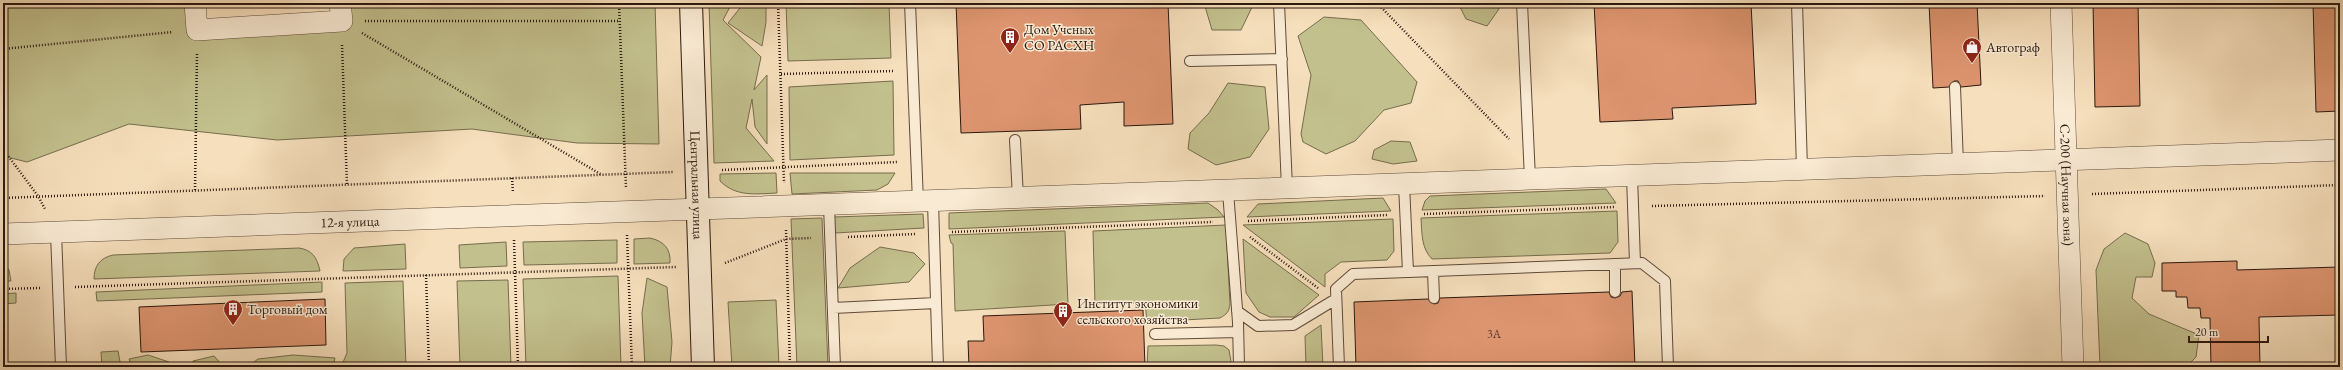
<svg xmlns="http://www.w3.org/2000/svg" width="2343" height="370" font-family="'EB Garamond',serif">
	<style>
		.green { fill: #c2c08d; stroke: #766c4e }
		.building { fill: #dd9570; stroke: #2b180f }
		.lines { fill: none; stroke-linecap: round; stroke-linejoin: round }
		.lane-casing { stroke: #5e4a3a; stroke-width: 12 }
		.street-casing { stroke: #5e4a3a; stroke-width: 22 }
		.secondary-casing { stroke: #2b180f; stroke-width: 24 }
		.path { stroke: #2b180f; stroke-width: 2.5; stroke-dasharray: 1 2; stroke-linecap: butt }
		.lane { stroke: #f9ead3; stroke-width: 10 }
		.street { stroke: #f9ead3; stroke-width: 21 }
		.secondary { stroke: #f9ead3; stroke-width: 22 }
		.labels { text-anchor: middle; dominant-baseline: central; stroke-width: 3; stroke-linejoin: round; paint-order: stroke }
		.number-label { font-size: 12px; fill: #583727 }
		.poi-label { font-size: 14px; fill: #2b180f; stroke: #f9ead3; text-anchor: start }
		.street-label { font-size: 14px; fill: #2b180f; stroke: #f9ead3 }
	</style>
	<rect width="100%" height="100%" fill="#f6dfbc"/>
	<filter id="stains"><feTurbulence type="fractalNoise" baseFrequency=".005" numOctaves="4"/><feColorMatrix values="0 0 0 0 .2 0 0 0 0 .09 0 0 0 0 .02 0 0 0 .5 -.17"/></filter>
	<radialGradient id="worn" r=".72"><stop offset=".6" stop-color="#630" stop-opacity="0"/><stop offset="1" stop-color="#630" stop-opacity=".3"/></radialGradient>
	<path class="green" d="M3,3H195L197,30L341,21L340,3H655L659,144L577,143L472,129L277,140L129,124L27,162L3,156Z
		M709,3H732L723,20L761,57L754,90L767,75V144L755,127L752,99L746,128L774,161L714,163Z
		M744,3H766V22L762,46L728,23Z
		M786,3H889L891,58L788,61Z
		M1204,3H1254L1241,30H1212Z
		M1458,3H1496L1499,9L1487,26L1466,19Z
		M1324,17L1361,20L1417,82L1411,103L1384,110L1355,141L1326,154L1303,142L1301,134L1311,75L1298,36Z
		M893,81L894,155L790,160L789,87Z
		M1228,83L1265,87L1269,129L1250,157L1216,165L1188,149L1190,133L1209,113Z
		M1391,141L1410,142L1417,161L1393,164L1372,159L1374,150Z
		M776,173L777,193C755,194 736,197 720,181V174Z
		M790,173H895L888,184L877,190L792,194Z
		M1606,189L1616,203L1422,210L1425,201L1430,196Z
		M1383,198L1391,211L1247,217L1258,204Z
		M1208,203L1218,210L1224,217L949,229V213Z
		M1617,211L1618,242L1610,253L1432,259C1421,248 1422,233 1421,218Z
		M923,214L924,228L835,233L834,217Z
		M822,218L828,367H797L791,219Z
		M1393,219L1394,251L1387,260L1341,262L1325,274V287L1243,225Z
		M1226,225L1230,304C1229,312 1227,314 1220,318L1147,322L1145,303L1095,304L1093,231Z
		M1065,231L1068,304L955,311L953,244L951,243L949,235Z
		M2125,233L2148,244L2155,263L2152,277H2136L2132,298L2149,314L2199,335L2196,357L2186,367H2100L2096,270L2104,249Z
		M650,238C664,241 671,249 670,263L634,264V239Z
		M1243,239L1319,295L1294,317H1270L1259,312L1246,293Z
		M617,240V263L524,265L523,242Z
		M506,242L507,266L460,268L459,245Z
		M405,244L406,269L343,271L344,259L354,248Z
		M880,247L914,253L925,264L909,282L838,288L850,268Z
		M299,248C312,250 317,257 320,271L94,279C94,266 100,258 113,255Z
		M3,263L9,270L11,281H3Z
		M618,276L621,367H526L523,279Z
		M647,278L667,287L672,342L670,367H645L642,313Z
		M508,280L511,367H460L457,281Z
		M403,281L406,367H341L347,353L345,283Z
		M322,282V292L97,301L96,292Z
		M16,293V303L3,304V294Z
		M776,300L779,367H732L728,302Z
		M1321,325L1323,367H1306L1305,336Z
		M1216,345L1224,346L1229,350L1232,367H1147L1148,346Z
		M118,351L121,367H102L101,352Z
		M148,355L169,362L166,367H132L129,359Z
		M293,355L335,358L333,367H247L258,359Z
		M214,356L224,367H193V361Z"/>
	<path class="building" d="M956,3H1168L1173,124L1124,126V102L1080,105L1081,129L961,133Z
		M1594,3H1751L1756,104L1672,108L1673,119L1600,122Z
		M1929,3H1977L1981,85L1961,87L1958,81H1954L1949,87L1933,88Z
		M2093,3H2138L2140,106L2095,107Z
		M2313,3H2340V111L2316,112Z
		M2237,261V270L2340,267V315L2259,317L2260,367H2211L2210,318H2201L2200,308H2188L2187,297H2176V291H2162V263Z
		M1632,291L1635,367H1356L1354,302L1428,299L1434,304L1438,303L1440,298L1609,292L1611,297L1615,298L1620,296L1622,292Z
		M325,299L326,345L141,352L139,307Z
		M1143,310L1145,367H969L968,341H984L983,316Z"/>
	<g class="lines">
		<g class="lane-casing">
			<path id="lane" d="M910,3L918,202
				M1279,3L1287,188
				M1522,3L1530,179
				M1797,3L1802,169
				M1190,61L1282,59
				M1955,87L1958,164
				M1015,140L1018,198
				M1632,176L1635,263
				M1404,184L1408,272L1642,263L1665,281L1668,367
				M1228,191L1238,322L1239,367
				M933,202L938,367
				M829,205L835,367
				M56,232L61,367
				M1615,264V292
				M1433,271L1434,298
				M833,308L936,303
				M1237,311L1258,326L1293,325L1336,299
				M1155,334L1238,332
				M1339,367L1336,289L1353,274L1408,272"/>
		</g>
		<g class="street-casing">
			<g id="street">
				<path d="M195,3L197,30L342,21L340,3"/>
				<path id="s1" d="M2061,3L2073,367"/>
				<path id="s2" d="M3,234L2340,150"/>
			</g>
		</g>
		<g class="secondary-casing">
			<g id="secondary">
				<path id="s3" d="M691,3L703,367"/>
			</g>
		</g>
		<path class="path" d="M619,3L626,188
			M778,3L784,183
			M1377,3L1509,139
			M365,21H619
			M362,33L602,175
			M342,45L347,185
			M3,49L173,32
			M781,74L894,71
			M3,149L38,196L45,209
			M722,170L898,162
			M512,178L513,193
			M195,190L197,53
			M2092,194L2340,185
			M3,198L673,172
			M1652,206L2045,196
			M1424,214L1615,207
			M1248,221L1387,215
			M786,230L790,367
			M952,232L1213,222
			M627,235L632,367
			M848,237L915,234
			M1250,237L1318,288
			M514,240L518,367
			M725,263L786,239L811,238
			M426,275L429,367
			M75,287L676,267
			M3,289L40,288"/>
		<use href="#lane" class="lane"/>
		<use href="#street" class="street"/>
		<use href="#secondary" class="secondary"/>
	</g>
	<defs>
		<g id="building-pin" transform="scale(1)"><path d="M0 17L-7.5 6A9.5 9.5 0 1 1 7.5 6Z" fill="#8f2418" stroke="#f9ead3"/><path d="M-4-6H4V6H1V3H-1V6H-4ZM-2.5-4.3h1.7v1.8h-1.7ZM.8-4.3h1.7v1.8H.8ZM-2.5-1h1.7V.8h-1.7ZM.8-1h1.7V.8H.8Z" fill="#fff"/></g>
		<g id="shop-pin" transform="scale(1)"><path d="M0 17L-7.5 6A9.5 9.5 0 1 1 7.5 6Z" fill="#8f2418" stroke="#f9ead3"/><path d="M-5-2.5h2.3a2.7 3.5 0 0 1 5.4 0H5L5.5 6h-11ZM-1.5-2.5h3a1.5 2.3 0 0 0-3 0Z" fill="#fff"/></g>
	</defs>
	<g fill-rule="evenodd">
		<use href="#building-pin" x="1010" y="37"/>
		<use href="#shop-pin" x="1972" y="47"/>
		<use href="#building-pin" x="233" y="309"/>
		<use href="#building-pin" x="1063" y="311"/>
	</g>
	<g class="labels">
		<g class="number-label">
			<text x="1494" y="334">3А</text>
		</g>
		<g class="poi-label">
			<text x="1024" y="29">Дом Ученых<tspan x="1024" dy="16">СО РАСХН</tspan></text>
			<text x="1986" y="47">Автограф</text>
			<text x="1077" y="303">Институт экономики<tspan x="1077" dy="16">сельского хозяйства</tspan></text>
			<text x="247" y="309">Торговый дом</text>
		</g>
		<g class="street-label">
			<text stroke="none"><textPath href="#s3" startOffset="182">Центральная улица</textPath></text>
			<text stroke="none"><textPath href="#s1" startOffset="182">С-200 (Научная зона)</textPath></text>
			<text stroke="none"><textPath href="#s2" startOffset="347">12-я улица</textPath></text>
		</g>
	</g>
	<rect width="2343" height="370" fill="none" stroke="#f6dfbc" stroke-width="16"/>
	<rect x="4" y="4" width="2335" height="362" fill="none" stroke="#2b180f" stroke-width="2"/>
	<rect x="8" y="8" width="2327" height="354" fill="none" stroke="#2b180f"/>
	<path d="M2189 336v6h79v-6" fill="none" stroke="#2b180f" stroke-width="2"/>
	<text x="2195" y="336" font-size="12" fill="#2b180f" stroke="#f9ead3" stroke-width="3" paint-order="stroke">20 m</text>
	<rect width="100%" height="100%" filter="url(#stains)"/>
	<rect width="100%" height="100%" fill="url(#worn)"/>
</svg>
